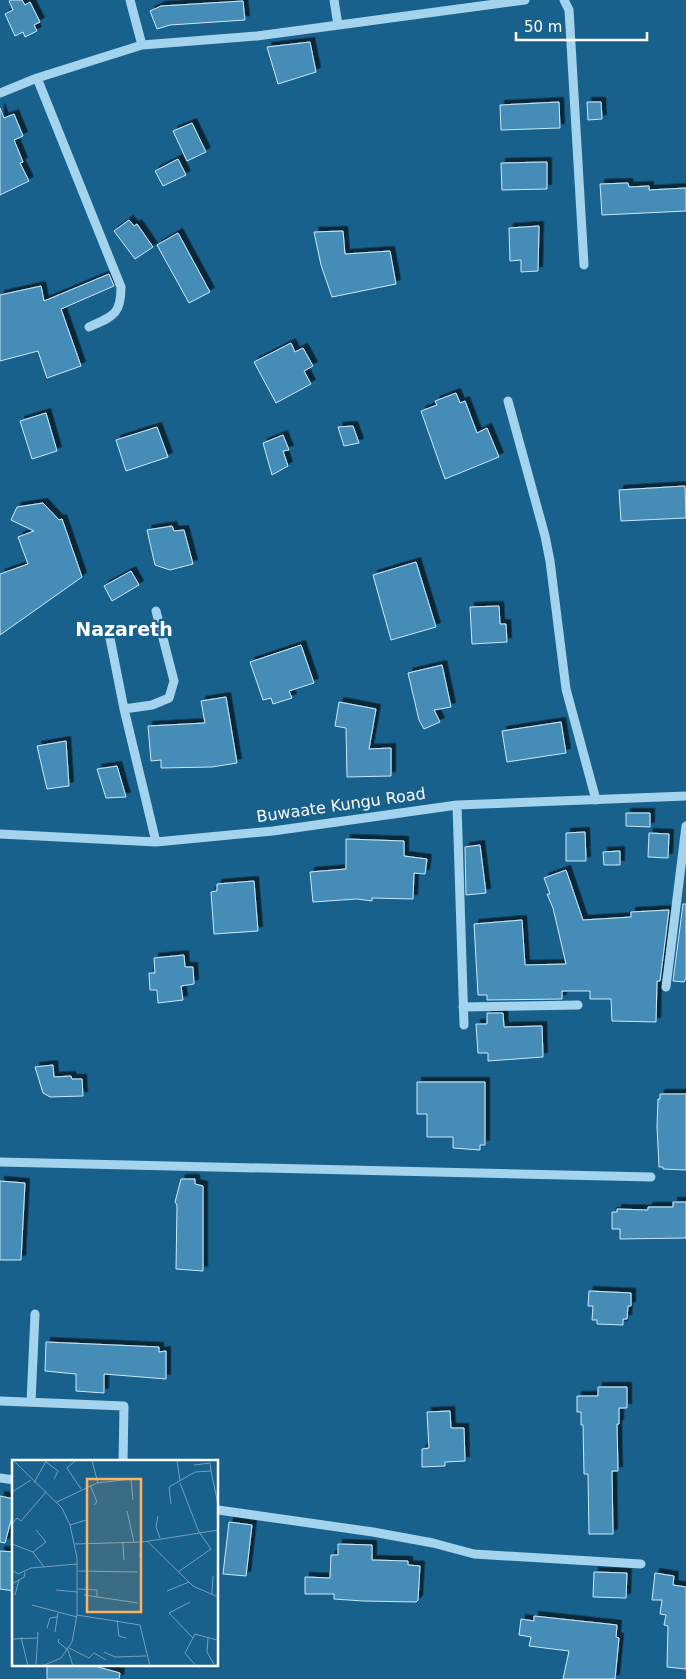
<svg xmlns="http://www.w3.org/2000/svg" width="686" height="1679" font-family="'DejaVu Sans',sans-serif">
	<style>
		.building { fill: #458db7; stroke: #cae9fa; filter: url(#shadow) }
		.lines { fill: none; stroke-linecap: round; stroke-linejoin: round }
		.minor { stroke: #a4d3ee; stroke-width: 9 }
		.labels { text-anchor: middle; dominant-baseline: central; stroke-width: 4.5; stroke-linejoin: round; paint-order: stroke }
		.street-label { font-size: 16px; fill: #fff; stroke: #18618c }
		.quarter-label { font-size: 19px; font-weight: bold; fill: #fff; stroke: #18618c }
		.inset-road { fill: none; stroke: #74a0ba; stroke-width: 1 }
		.view { fill: #ffb361; fill-opacity: 0.15; stroke: #ffb361; stroke-width: 2.5 }
		.inset-edge { fill: none; stroke: #fff; stroke-width: 2.5 }
	</style>
	<defs>
		<filter id="shadow"><feDropShadow dx="4.5" dy="-4.5" stdDeviation="0" flood-color="#0009"/></filter>
	</defs>
	<rect width="100%" height="100%" fill="#18618c"/>
	<path class="building" d="M11,0H22L25,5L30,2L40,22L34,25L37,31L25,37L23,32L15,36L5,14L13,10L9,1Z
		M243,1L245,20L170,25L157,29L150,11L161,6Z
		M310,42L316,72L278,84L267,47Z
		M559,102L560,128L501,130L500,105Z
		M587,102H601L602,119L588,120Z
		M0,108L4,118L14,114L23,136L14,140L23,162L20,163L29,181L0,195Z
		M192,123L206,152L187,161L173,131Z
		M178,159L186,175L163,186L155,171Z
		M547,162V189L502,190L501,163Z
		M628,183L629,187L649,186V190L686,188V211L602,215L600,184Z
		M129,220L134,226L137,224L153,247L135,259L114,231Z
		M539,226L538,271L521,272V260L510,261L509,228Z
		M343,231L345,254L390,251L396,284L332,297L321,265L314,232Z
		M178,233L210,292L189,303L157,245Z
		M109,274L114,286L61,309L81,366L47,378L38,351L0,361V295L41,286L44,301Z
		M291,343L295,352L303,348L313,366L304,371L311,384L276,403L254,362Z
		M456,393L460,403L465,401L477,433L487,428L499,457L445,479L421,411L437,405L435,401Z
		M46,413L57,451L32,459L20,421Z
		M353,426L359,443L344,446L338,427Z
		M157,427L168,457L126,471L116,440Z
		M283,435L289,450L283,451L288,466L272,475L263,443Z
		M685,486L686,518L621,521L619,490Z
		M43,503L59,520L62,519L82,577L0,635V574L28,564L18,537L34,531L11,520L17,507Z
		M172,526L174,531L184,530L193,564L170,570L155,565L147,530Z
		M416,562L436,627L391,640L373,575Z
		M131,571L139,585L112,601L104,586Z
		M499,606L500,624H506L507,642L472,644L470,607Z
		M301,645L314,683L289,691L292,698L273,704L271,698L263,700L250,662Z
		M442,665L451,707L434,710L440,722L424,729L419,720L408,673Z
		M226,697L237,763L212,767L161,768V760L151,761L148,726L205,723L201,701Z
		M339,702L376,709L369,749L391,748V776L347,777L346,728L335,726Z
		M561,722L566,753L507,762L502,731Z
		M66,741L69,786L47,789L37,746Z
		M117,766L126,797L106,798L97,769Z
		M626,813H650V827L626,826Z
		M585,832L586,861H566V833Z
		M649,833L669,834L668,858L648,857Z
		M346,839L404,841V856L427,859L425,874L414,873L413,899L372,898V901L357,899L313,902L310,872L346,869Z
		M480,845L486,893L466,895L465,847Z
		M620,851V865H604L603,852Z
		M566,870L583,920L631,917V912L669,910L660,981H657L656,1022L612,1021L611,999H590V991H562V999L487,1000V995H478L474,924L522,920L525,965L566,964L553,908L547,894H550L544,878Z
		M254,881L258,931L214,934L211,892L217,891V884Z
		M683,904H686V978L684,982L673,981Z
		M184,955L185,967H193L194,984L181,986L183,1000L158,1003L157,990H150L149,973H155L154,958Z
		M487,1013H503L504,1027L542,1026L543,1057L488,1061V1053H478L476,1024H487Z
		M53,1065L54,1077L71,1076L72,1079H82L83,1096L50,1097L43,1093L35,1067Z
		M417,1082H485V1145H480V1150L453,1148V1137H427V1114H417Z
		M660,1094H686V1170L663,1169V1167H659L657,1127L658,1099H660Z
		M181,1179H195V1184L203,1186V1271L176,1269L177,1205L175,1202Z
		M0,1181L25,1183L21,1260H0Z
		M673,1202H686V1238L620,1239V1229H612V1212H617V1209L648,1210V1207H673Z
		M589,1291L631,1293V1306H628L627,1319H623V1325L597,1324V1320H592L593,1306H588Z
		M46,1342L159,1347V1352L166,1351V1379L104,1374V1393L76,1391V1374L45,1371Z
		M598,1387H627V1408H619V1424H617L618,1471H612L613,1534H589L588,1474H584L583,1425H581V1412H577V1396H598Z
		M450,1411L451,1428H464L465,1461L445,1462V1466L422,1467V1449L429,1448L427,1412Z
		M0,1496L14,1499V1509L5,1543L0,1542Z
		M229,1522L252,1525L246,1576L223,1574Z
		M338,1544L372,1545V1560L408,1561V1565L420,1566L418,1600L416,1602L363,1601L334,1599V1594H305V1577L330,1578L331,1555H338Z
		M0,1551L14,1552V1591L0,1589Z
		M594,1572L627,1573L626,1598L593,1597Z
		M655,1573L674,1576L673,1585L686,1587V1669L667,1667L668,1626L664,1625L666,1615L660,1614L662,1600H652Z
		M534,1616L617,1625L616,1637L619,1638L615,1679H563L569,1651L529,1646L531,1637L519,1635L521,1619L534,1621Z
		M47,1665H91L120,1673L119,1679H47Z"/>
	<g class="lines">
		<path class="minor" d="M130,0L142,45
			M334,0L338,25
			M564,0L569,10L584,265
			M37,78L121,287C121,315 113,316 89,327
			M0,93L37,78L142,45L257,36L525,0
			M508,401L545,536L550,561L566,689L596,800
			M108,628L124,709L156,842
			M124,709L152,705L169,698L174,681L156,611
			M457,805L464,1025
			M0,834L156,842L273,831L457,805L686,796
			M666,987L686,826
			M463,1007L578,1005
			M0,1162L651,1177
			M0,1401L124,1406L123,1462
			M31,1402L35,1314
			M0,1478L14,1480
			M218,1510L373,1532L433,1543L474,1554L641,1564"/>
	</g>
	<g class="labels">
		<g class="street-label">
			<text transform="translate(341 805) rotate(-8)">Buwaate Kungu Road</text>
		</g>
		<g class="quarter-label">
			<text x="124" y="629">Nazareth</text>
		</g>
	</g>
	<g transform="translate(12 1460)">
		<rect width="206" height="206" fill="#18618c"/>
		<path class="inset-road" d="M2,1L50,48L58,65L65,98V155L60,182L49,198L30,206M63,1L55,8L69,29M80,1L86,23M165,1L168,20M34,2L46,11L42,19M182,5L198,3L199,11M22,23L34,1M78,25L85,42L82,45M0,32L19,20M45,42L85,23L119,19L121,40M159,44L157,27L183,12L199,11L206,44M115,51L122,82M146,56L144,67L148,78M0,64L5,58L9,61L34,32M58,65L74,60M135,81L181,126L206,137M111,83L112,100M0,84L21,92L32,107M63,84L131,82L206,70M21,92L34,82L24,70M128,97L129,82M0,110L6,114L19,108L65,104M66,111L126,112M166,112L199,89L187,72L168,23M0,124L12,117L13,112M66,129L85,130V137M44,130L66,132M155,131L177,122M200,134L201,116M3,135L7,120M72,135L126,143M178,142L157,153L181,178M20,145L65,157M65,155L128,165L138,206M105,160L107,176L114,178M35,168L38,158L45,157M43,172L46,153M9,177L16,206M196,177L195,192L203,206M0,179L25,178M47,179L46,182L56,190L61,206M57,188L77,198L82,193L94,200M92,192L103,197L134,196M24,206L26,172M184,206L173,193L183,174L205,180"/>
		<path class="view" d="M75,19H129V152H75Z"/>
		<rect width="206" height="206" class="inset-edge"/>
	</g>
	<path d="M516 32v8h131v-8" fill="none" stroke="#ffffff" stroke-width="2.5"/>
	<text x="524" y="32" font-size="15" fill="#ffffff" stroke="#18618c" stroke-width="4" paint-order="stroke">50 m</text>
</svg>
